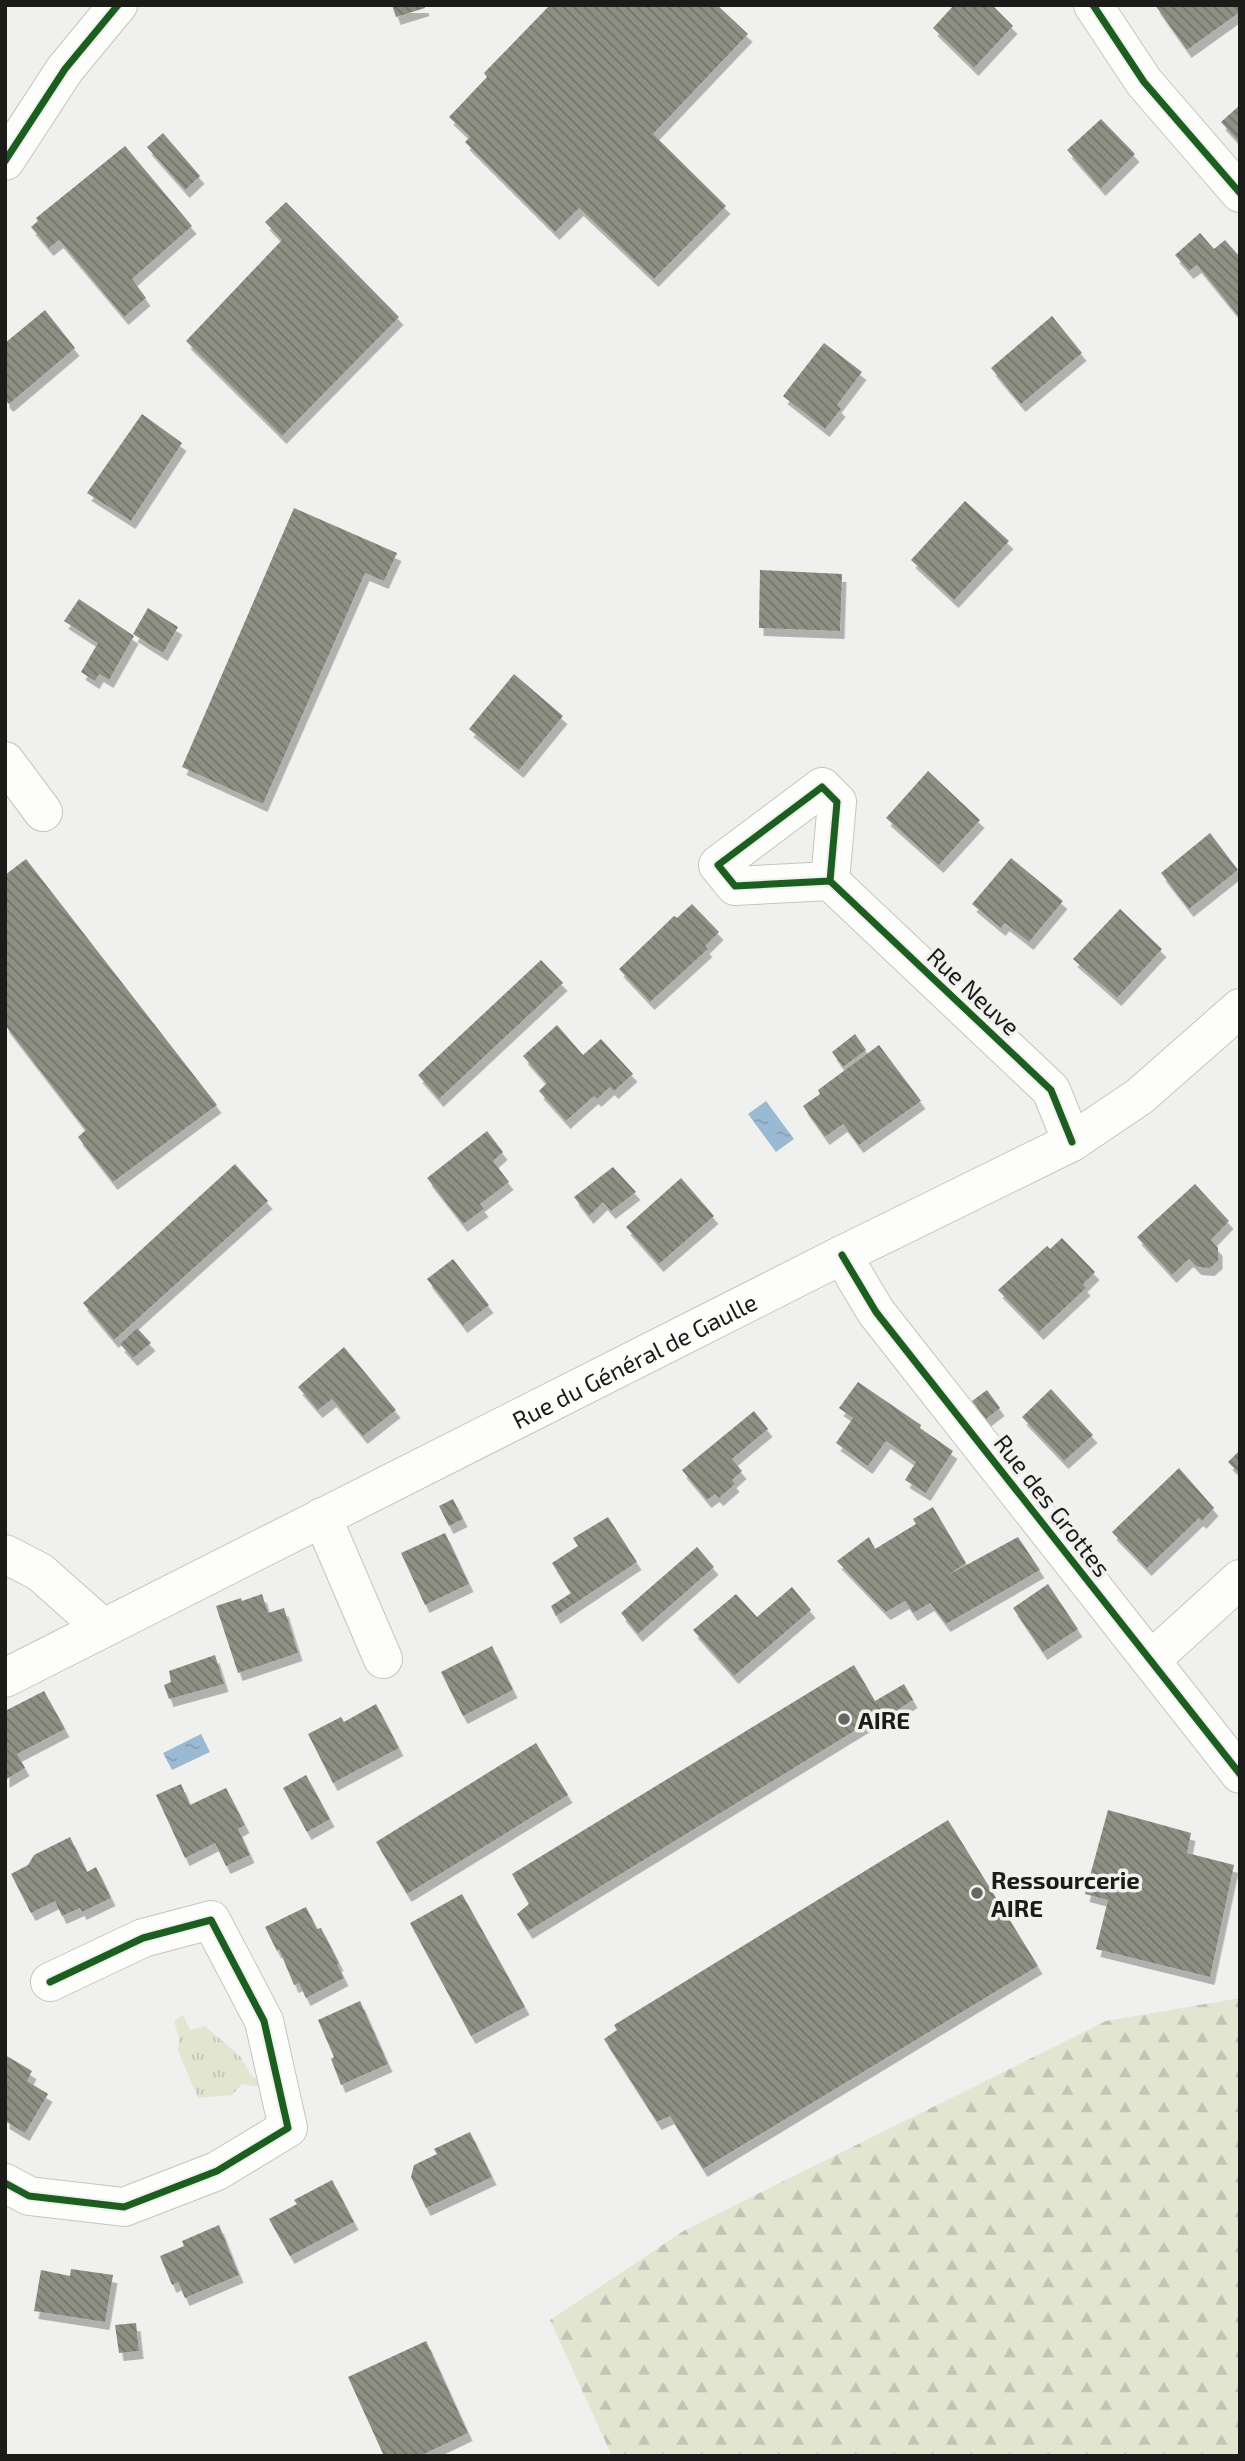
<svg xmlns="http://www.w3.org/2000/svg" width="1245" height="2461" font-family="'Exo 2',sans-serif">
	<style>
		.forest { fill: url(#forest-firs) }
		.park { fill: url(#park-tufts) }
		.water { fill: url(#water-ripples) }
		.building { fill: url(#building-back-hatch); filter: url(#shadow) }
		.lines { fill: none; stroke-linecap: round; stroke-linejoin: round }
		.minor-casing { stroke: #c4c4c3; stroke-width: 40 }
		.major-casing { stroke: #c4c4c3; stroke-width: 40 }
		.minor { stroke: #fdfdfc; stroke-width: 38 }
		.major { stroke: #fdfdfc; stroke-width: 38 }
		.cycleway-casing { stroke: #f1f2ed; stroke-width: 11 }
		.cycleway { stroke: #1b5e20; stroke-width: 7 }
		.poi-dot { fill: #666764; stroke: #f1f2ed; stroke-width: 2.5 }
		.labels { text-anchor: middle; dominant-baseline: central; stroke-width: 7; stroke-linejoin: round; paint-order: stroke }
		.street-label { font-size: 24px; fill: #1b1c1a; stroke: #f1f2ed }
		.poi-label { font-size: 24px; font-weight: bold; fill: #1b1c1a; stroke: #f1f2ed; text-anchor: start }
	</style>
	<defs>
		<pattern id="forest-firs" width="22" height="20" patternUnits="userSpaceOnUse" patternTransform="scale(1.75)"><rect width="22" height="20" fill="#e2e6d1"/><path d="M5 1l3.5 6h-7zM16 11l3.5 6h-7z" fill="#c1c5b3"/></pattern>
		<pattern id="park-tufts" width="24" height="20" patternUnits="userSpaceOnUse" patternTransform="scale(1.75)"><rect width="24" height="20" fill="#e2e6d1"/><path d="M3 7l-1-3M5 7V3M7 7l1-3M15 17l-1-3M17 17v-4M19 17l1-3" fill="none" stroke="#c1c5b3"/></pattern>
		<pattern id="water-ripples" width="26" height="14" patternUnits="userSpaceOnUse" patternTransform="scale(1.75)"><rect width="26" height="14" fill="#9abad3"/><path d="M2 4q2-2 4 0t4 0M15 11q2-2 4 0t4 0" fill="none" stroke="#849fb5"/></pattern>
		<pattern id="building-back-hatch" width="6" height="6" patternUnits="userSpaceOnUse" patternTransform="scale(1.75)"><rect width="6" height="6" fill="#8e9084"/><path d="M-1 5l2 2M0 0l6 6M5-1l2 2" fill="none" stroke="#73756b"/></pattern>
		<filter id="shadow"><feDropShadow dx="4.5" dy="8" stdDeviation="0" flood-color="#0004"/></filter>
	</defs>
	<rect width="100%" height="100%" fill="#f0f1ee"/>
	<path class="forest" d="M1240,1998V2456H612L550,2320L685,2230L1106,2021Z"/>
	<path class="park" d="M183,2015L190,2030L205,2026L241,2057L252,2077L265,2079L271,2089L242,2084L232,2095L198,2098L178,2051L179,2039L174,2021Z"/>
	<path class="water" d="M766,1101L794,1139L776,1152L748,1114Z
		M201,1734L210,1752L172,1770L163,1753Z"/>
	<path class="building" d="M392,5H424L425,8L396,17Z
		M550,5H717L748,34L653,134L726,206L654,279L579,208L555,232L465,142L470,137L449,117L487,77L484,73Z
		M954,5H992L1013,26L974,68L933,28Z
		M1155,5H1240V12L1187,50Z
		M1240,105V143L1221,122Z
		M1101,119L1135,154L1101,188L1067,150Z
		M163,133L200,176L185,190L147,147Z
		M125,146L192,226L132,279L146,298L124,317L59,240L49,248L31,227L38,221L36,218Z
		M286,202L399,317L282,436L186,341L282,240L265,222Z
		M1200,233L1214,249L1225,240L1240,257V318L1197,265L1189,271L1175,255Z
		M45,310L75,348L9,404L5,400V343Z
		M1052,316L1082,353L1021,404L991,368Z
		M824,343L862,372L837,405L841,409L825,429L783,396Z
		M142,414L182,443L131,521L87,493Z
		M965,501L1009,541L954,600L911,560Z
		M294,508L397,553L384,581L365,573L263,804L182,767Z
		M760,570L842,574L840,631L759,628Z
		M79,599L134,636L109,680L99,674L95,681L81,672L98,643L64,621Z
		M148,608L178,627L163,653L133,634Z
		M514,674L563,716L519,770L469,729Z
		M928,771L980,820L939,865L886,818Z
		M1210,833L1238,870L1189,909L1161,873Z
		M1011,858L1063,901L1029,942L1005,923L1001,928L972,904Z
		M26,859L217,1105L113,1182L78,1137L86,1130L5,1025V875Z
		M692,904L719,932L705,946L708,949L650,1002L619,969L674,916L677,918Z
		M1120,909L1162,949L1117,998L1073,959Z
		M541,960L563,983L439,1099L418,1075Z
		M557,1025L583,1055L601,1039L633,1074L614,1091L610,1087L597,1099L594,1096L566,1121L539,1091L547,1083L523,1056Z
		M855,1034L866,1050L843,1067L832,1052Z
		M879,1045L921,1101L859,1145L843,1124L825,1137L803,1106L820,1094L818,1090Z
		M487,1131L503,1152L493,1161L509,1182L480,1204L484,1209L463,1224L427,1178Z
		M235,1164L268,1201L114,1340L83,1303Z
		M613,1167L636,1192L611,1211L603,1202L589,1216L574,1197Z
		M681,1178L714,1216L659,1264L626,1227Z
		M1195,1184L1229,1221L1211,1240L1218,1248V1261L1210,1268L1197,1267L1189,1259L1172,1275L1137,1237Z
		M1062,1238L1095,1272L1083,1284L1086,1288L1039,1332L998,1290L1047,1246L1050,1249Z
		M453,1259L489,1305L463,1325L427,1279Z
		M137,1328L151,1343L133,1358L120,1344Z
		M344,1347L396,1410L363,1436L332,1399L318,1410L298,1387Z
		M858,1382L921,1425L920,1428L953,1451L926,1493L905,1480L916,1462L886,1441L868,1466L836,1443L853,1418L839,1408Z
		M1051,1389L1093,1435L1064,1461L1022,1417Z
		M987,1390L1000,1408L986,1419L972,1401Z
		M754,1411L768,1429L732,1459L742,1471L732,1480L735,1484L719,1498L715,1494L707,1500L682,1470Z
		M1240,1450V1474L1228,1462Z
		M1179,1468L1214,1508L1202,1521L1199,1518L1147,1568L1112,1532Z
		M453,1499L463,1519L449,1526L439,1506Z
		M933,1507L966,1563L948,1575L1018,1537L1040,1570L946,1624L930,1603L913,1613L905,1601L886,1612L837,1561L869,1537L875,1549L916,1524L913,1519Z
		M608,1517L637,1562L556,1616L551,1606L571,1593L552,1563L578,1546L573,1538Z
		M445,1533L469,1584L425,1605L401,1553Z
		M697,1547L714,1567L638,1634L621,1613Z
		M1048,1584L1078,1629L1043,1652L1013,1608Z
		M792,1587L811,1610L734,1676L693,1630L736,1594L757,1617Z
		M262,1594L268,1613L284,1608L298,1653L238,1673L216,1606L241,1598L242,1601Z
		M492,1646L513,1690L463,1716L441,1672Z
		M215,1655L224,1684L169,1699L164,1685L171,1682L169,1671Z
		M854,1665L875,1701L904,1684L913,1700L885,1718L882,1714L528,1931L517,1914L529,1904L512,1874Z
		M44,1691L65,1729L17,1754L25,1768L5,1780V1711Z
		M376,1704L399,1748L333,1783L308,1734L341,1717L344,1722Z
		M536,1743L568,1795L407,1894L376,1842Z
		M306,1775L330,1819L307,1832L283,1788Z
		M181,1784L190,1805L226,1788L245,1825L238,1829L250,1855L226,1866L215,1843L185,1858L156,1795Z
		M1108,1810L1191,1833L1187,1853L1234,1865L1210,1977L1096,1949L1108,1900L1085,1894Z
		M948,1820L1038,1966L703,2169L670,2116L657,2122L604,2039L617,2030L614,2025Z
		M70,1837L87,1872L96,1867L111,1898L82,1912L80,1908L62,1916L55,1901L31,1913L11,1874L28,1865L34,1855Z
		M462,1894L525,2007L471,2036L410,1923Z
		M306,1907L317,1929L321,1928L339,1963L337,1964L344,1978L306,1998L299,1983L294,1985L279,1949L277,1951L265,1927Z
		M360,2001L388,2064L341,2085L331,2059L334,2057L318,2020Z
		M5,2055L32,2071L27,2081L48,2094L25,2133L5,2121Z
		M470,2132L492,2177L426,2208L411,2177L414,2165L437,2154L434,2149Z
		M332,2180L354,2222L290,2256L269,2219L297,2204L294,2200Z
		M219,2225L239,2275L185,2298L178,2282L172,2285L160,2256L184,2246L182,2241Z
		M71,2269L113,2275L105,2322L34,2311L41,2270L70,2276Z
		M136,2323L139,2351L119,2353L115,2325Z
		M426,2341L468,2433L420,2456H384L348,2377Z"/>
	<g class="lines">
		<g class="minor-casing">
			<path id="minor" d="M1093,5L1144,82L1240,193
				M5,161L65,69L118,5
				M5,761L43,812
				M830,881L837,802L822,787L718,865L735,886L830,881L1051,1090L1072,1142
				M842,1255L876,1312L1240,1774
				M322,1517L383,1659
				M5,1554L40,1572L103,1628
				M1151,1660L1240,1579
				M5,2183L29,2196L124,2207L217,2171L288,2128L264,2021L211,1920L143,1938L50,1982"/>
		</g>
		<g class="major-casing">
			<g id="major">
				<path id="s1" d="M5,1678L842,1255L1072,1142L1140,1096L1240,1008"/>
			</g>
		</g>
		<use href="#minor" class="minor"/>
		<use href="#major" class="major"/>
		<g class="cycleway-casing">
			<path id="cycleway" d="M1093,5L1144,82L1240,193
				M5,161L65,69L118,5
				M830,881L837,802L822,787L718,865L735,886L830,881L1051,1090L1072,1142
				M842,1255L876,1312L1240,1774
				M5,2183L29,2196L124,2207L217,2171L288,2128L264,2021L211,1920L143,1938L50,1982"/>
		</g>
		<use href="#cycleway" class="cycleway"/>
	</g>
	<g class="poi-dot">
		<circle cx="844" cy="1719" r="7"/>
		<circle cx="977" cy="1893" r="7"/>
	</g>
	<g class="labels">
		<g class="street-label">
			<text transform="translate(974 991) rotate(43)">Rue Neuve</text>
			<text stroke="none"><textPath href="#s1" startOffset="705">Rue du Général de Gaulle</textPath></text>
			<text transform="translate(1053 1505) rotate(52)">Rue des Grottes</text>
		</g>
		<g class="poi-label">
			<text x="858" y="1719">AIRE</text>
			<text x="991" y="1879">Ressourcerie<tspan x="991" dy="28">AIRE</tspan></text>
		</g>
	</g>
	<rect width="1245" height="2461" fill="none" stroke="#1b1c1a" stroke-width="14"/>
</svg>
